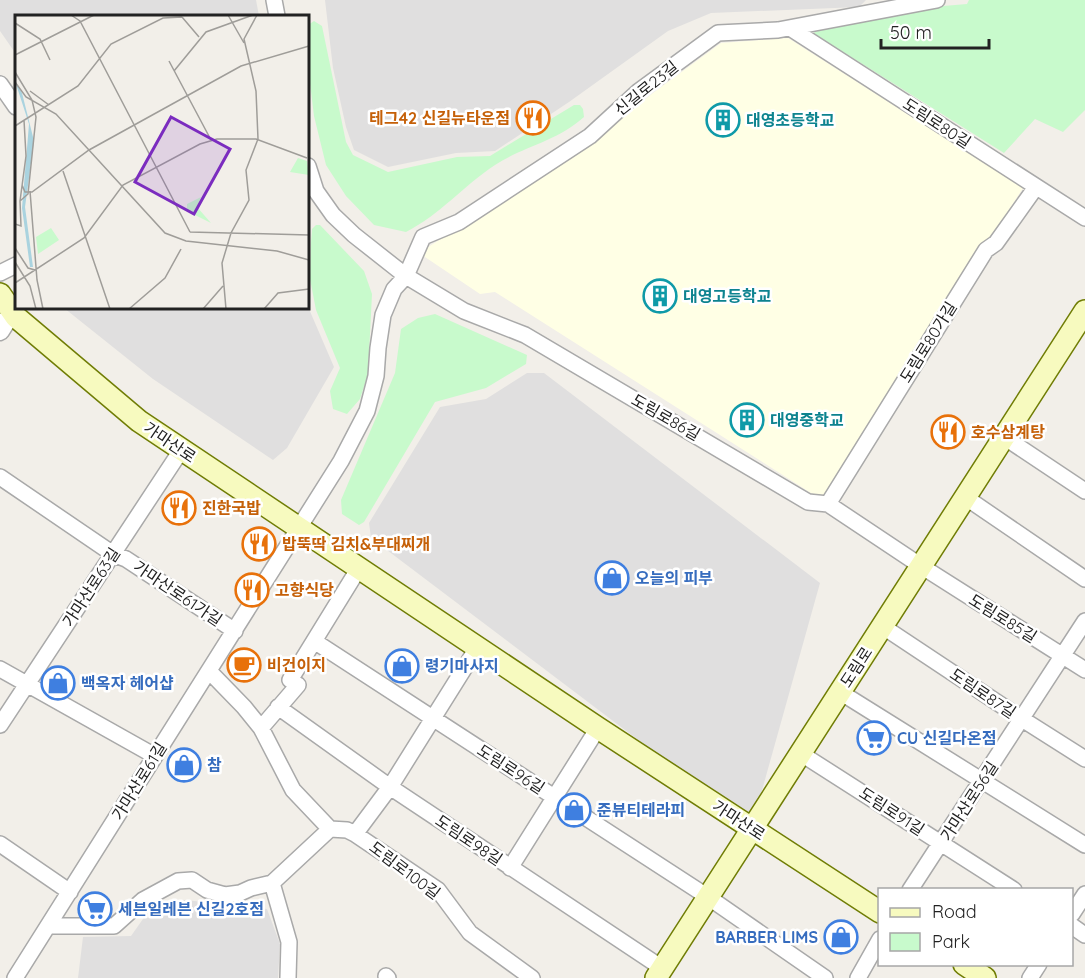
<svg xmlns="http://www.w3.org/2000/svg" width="1085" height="978" font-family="Quicksand,'Noto Sans KR',sans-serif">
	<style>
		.residential { fill: #e0dfdf }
		.education { fill: #ffffe5 }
		.park { fill: #c8facc }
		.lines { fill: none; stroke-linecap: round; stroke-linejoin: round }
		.minor-casing { stroke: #a9a9a9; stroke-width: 18 }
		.tertiary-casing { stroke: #a9a9a9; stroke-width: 21 }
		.secondary-casing { stroke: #707d05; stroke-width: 24 }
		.minor { stroke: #fff; stroke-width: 15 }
		.tertiary { stroke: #fff; stroke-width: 18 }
		.secondary { stroke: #f7fabf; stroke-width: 21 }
		.labels { text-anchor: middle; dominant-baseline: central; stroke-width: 5; stroke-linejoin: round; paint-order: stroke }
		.street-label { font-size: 16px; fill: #222; stroke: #fff }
		.food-label { font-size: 16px; font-weight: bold; fill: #c56008; stroke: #fff; text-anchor: start }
		.culture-label { font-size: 16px; font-weight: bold; fill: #0d838f; stroke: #fff; text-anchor: start }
		.shop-label { font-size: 16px; font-weight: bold; fill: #366cbe; stroke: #fff; text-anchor: start }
		.inset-road { fill: none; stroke: #9f9d99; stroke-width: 1.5 }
		.view { fill: #7b2cbf; fill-opacity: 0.15; stroke: #7b2cbf; stroke-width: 3 }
		.inset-edge { fill: none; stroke: #222; stroke-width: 3 }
	</style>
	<rect width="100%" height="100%" fill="#f2efe9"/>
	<path class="residential" d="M0,0H256L259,16H16V54L0,31Z
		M325,0H866L859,7L711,13L668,31L569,102L495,151L456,153L388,167L354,150L346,127L333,68Z
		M308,259L309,309L334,367L287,448L273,460L153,379L64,308H308Z
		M527,373H544L820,583L752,826L371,538L369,523L440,407L486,399Z
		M185,900L267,909L280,944L278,978H78L83,937L131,936L150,909Z"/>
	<path class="education" d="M788,38L1023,188L823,497L811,493L495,292L480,294L419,253L597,138L653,93L721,43Z"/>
	<path class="park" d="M969,0H1085V110L1063,132L1035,119L1004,153L813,33L872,12L967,4Z
		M314,21L322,26L346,142L353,155L388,172L457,157L490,156L574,105H580L583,109L584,117C556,142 524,146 495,165C463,186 441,214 406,232L374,225L346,196L326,165L314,116L308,67V25Z
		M316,225H320L364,271L372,294L368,374L360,399L347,414L333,409L330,391L340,368L316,310L310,279L311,243L312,229Z
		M435,314L527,355L526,364L486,388L435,402L364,522L359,525L342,514L341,500L395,373L401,329L418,318Z"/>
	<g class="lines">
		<g class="minor-casing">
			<path id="minor" d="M274,0L277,16
				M790,28L1085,218
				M0,84L16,107
				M308,166L316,191L333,215L354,235L406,276L464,311L525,335L808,502L828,504L921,566L1085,670
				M0,273L16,265
				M1004,437L1085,491
				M0,477L113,554L126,559L235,631
				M965,497L1085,579
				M828,504L986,250L996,243L1036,187
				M882,626L1022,719L1085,759
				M314,641L708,897L825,978
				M0,669L155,756
				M209,671L244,707L261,728L293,790L330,829
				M840,692L1085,845
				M278,707L390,787L662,968
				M0,725L182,449
				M261,728L298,685L290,680L359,568
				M800,753L1014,890
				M355,834L390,787L477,648
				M0,844L70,892
				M510,868L598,728
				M272,883L289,942L288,978
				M910,890L1085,621
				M1072,914L1085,894
				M48,926H114L143,900L178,881L192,880L207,890L225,895L240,893L251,888L272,883L330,829L347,830L355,834L438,890L470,933L532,978
				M1072,926L1085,935
				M386,976L388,978
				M15,978L341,461L367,411L376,376L378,348L383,315L394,289L406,276L423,237L459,222L590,136L639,91L718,33L778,30L937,0
				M858,978L880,939
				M1030,978L1039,964"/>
		</g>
		<g class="tertiary-casing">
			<path id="tertiary" d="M0,331L12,312"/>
		</g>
		<g class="secondary-casing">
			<path id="secondary" d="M0,294L16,317L139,421L598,728L880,912
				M964,964L985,978
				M656,978L1085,311"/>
		</g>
		<use href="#minor" class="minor"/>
		<use href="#tertiary" class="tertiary"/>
		<use href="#secondary" class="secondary"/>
	</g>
	<defs>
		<g id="restaurant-ring" transform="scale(1.725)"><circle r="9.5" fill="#fff" stroke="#e8710a" stroke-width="1.5"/><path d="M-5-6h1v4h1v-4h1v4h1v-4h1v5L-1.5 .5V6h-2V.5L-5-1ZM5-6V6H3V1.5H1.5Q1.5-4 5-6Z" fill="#e8710a"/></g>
		<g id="building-ring" transform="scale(1.725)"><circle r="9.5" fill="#fff" stroke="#0f9aa8" stroke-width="1.5"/><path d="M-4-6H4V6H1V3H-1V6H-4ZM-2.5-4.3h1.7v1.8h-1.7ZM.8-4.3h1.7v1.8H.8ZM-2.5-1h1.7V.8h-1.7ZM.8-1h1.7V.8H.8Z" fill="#0f9aa8"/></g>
		<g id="shop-ring" transform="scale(1.725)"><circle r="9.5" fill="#fff" stroke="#3f7fe0" stroke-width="1.5"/><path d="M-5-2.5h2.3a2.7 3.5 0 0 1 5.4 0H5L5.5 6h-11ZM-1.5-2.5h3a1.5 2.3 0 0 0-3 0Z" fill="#3f7fe0"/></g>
		<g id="cafe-ring" transform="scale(1.725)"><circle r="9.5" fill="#fff" stroke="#e8710a" stroke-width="1.5"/><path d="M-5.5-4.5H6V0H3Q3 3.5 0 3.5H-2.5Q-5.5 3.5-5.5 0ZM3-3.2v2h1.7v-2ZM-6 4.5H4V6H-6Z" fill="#e8710a"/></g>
		<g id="supermarket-ring" transform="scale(1.725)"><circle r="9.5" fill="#fff" stroke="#3f7fe0" stroke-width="1.5"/><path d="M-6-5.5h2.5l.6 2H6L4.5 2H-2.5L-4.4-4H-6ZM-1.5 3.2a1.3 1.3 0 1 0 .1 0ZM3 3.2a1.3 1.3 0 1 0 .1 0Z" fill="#3f7fe0"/></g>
	</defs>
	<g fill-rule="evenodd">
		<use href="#restaurant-ring" x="533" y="118"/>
		<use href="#building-ring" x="723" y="120"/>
		<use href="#building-ring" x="660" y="296"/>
		<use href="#building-ring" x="747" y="420"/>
		<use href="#restaurant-ring" x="948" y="432"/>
		<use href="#restaurant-ring" x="179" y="508"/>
		<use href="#restaurant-ring" x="259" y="544"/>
		<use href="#shop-ring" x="612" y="578"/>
		<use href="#restaurant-ring" x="252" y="590"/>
		<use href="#cafe-ring" x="244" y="665"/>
		<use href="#shop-ring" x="402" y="666"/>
		<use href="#shop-ring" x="58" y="683"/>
		<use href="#supermarket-ring" x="874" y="738"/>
		<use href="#shop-ring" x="184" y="765"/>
		<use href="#shop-ring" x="574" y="810"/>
		<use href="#supermarket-ring" x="95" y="909"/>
		<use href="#shop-ring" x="841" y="937"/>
	</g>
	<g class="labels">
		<g class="street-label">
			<text transform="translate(646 88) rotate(-39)">신길로23길</text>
			<text transform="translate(937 123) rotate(33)">도림로80길</text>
			<text transform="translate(928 342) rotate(-58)">도림로80가길</text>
			<text transform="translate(666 417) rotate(30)">도림로86길</text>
			<text transform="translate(170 442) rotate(34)">가마산로</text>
			<text transform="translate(91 587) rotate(-57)">가마산로63길</text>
			<text transform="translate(178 593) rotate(34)">가마산로61가길</text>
			<text transform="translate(1003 618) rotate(32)">도림로85길</text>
			<text transform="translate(856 667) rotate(-57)">도림로</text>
			<text transform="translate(983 693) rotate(34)">도림로87길</text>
			<text transform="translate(511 769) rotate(33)">도림로96길</text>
			<text transform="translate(139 781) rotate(-58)">가마산로61길</text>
			<text transform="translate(969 801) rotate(-57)">가마산로56길</text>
			<text transform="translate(892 811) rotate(33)">도림로91길</text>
			<text transform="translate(739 820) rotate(33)">가마산로</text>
			<text transform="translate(469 840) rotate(34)">도림로98길</text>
			<text transform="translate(405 870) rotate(37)">도림로100길</text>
		</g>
		<g class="food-label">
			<text x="510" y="118" text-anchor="end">테그42 신길뉴타운점</text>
			<text x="971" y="432">호수삼계탕</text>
			<text x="202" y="508">진한국밥</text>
			<text x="282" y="544">밥뚝딱 김치&amp;부대찌개</text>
			<text x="275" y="590">고향식당</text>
			<text x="267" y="665">비건이지</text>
		</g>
		<g class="culture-label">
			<text x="746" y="120">대영초등학교</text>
			<text x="683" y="296">대영고등학교</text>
			<text x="770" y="420">대영중학교</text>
		</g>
		<g class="shop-label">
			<text x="635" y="578">오늘의 피부</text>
			<text x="425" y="666">령기마사지</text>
			<text x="81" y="683">백옥자 헤어샵</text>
			<text x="897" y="738">CU 신길다온점</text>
			<text x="207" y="765">참</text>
			<text x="597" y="810">준뷰티테라피</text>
			<text x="118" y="909">세븐일레븐 신길2호점</text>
			<text x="818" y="937" text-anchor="end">BARBER LIMS</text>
		</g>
	</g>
	<g transform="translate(15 15)">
		<rect width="294" height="294" fill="#f2efe9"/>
		<path d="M283,143L292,146L294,160L275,157ZM186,182L182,192L196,208L172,196V189ZM36,213L44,225L23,239L21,222Z" fill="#c8facc"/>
		<path d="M0,66L7,78L19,126L10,192L18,252H15L7,193L14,109Z" fill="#aad3df"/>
		<path class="inset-road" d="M56,0L65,6L175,217M213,0L229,28M167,2L184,22M0,8L25,24L35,45M0,40L79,0M154,46L196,125M159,56L191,17L238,0M0,57L17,85L21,102L13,179L5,186L6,211L0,209M0,67L11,82L41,99L150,218L171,226L262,236L294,245M15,76L34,90M0,111L63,71L96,29L148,3L167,2M48,156L95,294M7,170L10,177H17L74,135L226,51L294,31M15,176L22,265L28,294M5,186L11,141L9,105M175,217L294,220M0,233L13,253L20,255M0,247L15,271L21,294M0,268L69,223L108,170L185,129L202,124H241L292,143M114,294L150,263L166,234M188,294L208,271M211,294L207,248L216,218L234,185L231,155L243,124L241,76L229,24L242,0M249,294L263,278L294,274"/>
		<path class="view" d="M156,102L215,134L179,199L120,167Z"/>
		<rect width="294" height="294" class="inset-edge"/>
	</g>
	<rect x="878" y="888" width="195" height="78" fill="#ffffff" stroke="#a7a7a7" stroke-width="1.5"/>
	<rect x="890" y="908" width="30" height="9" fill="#f7fabf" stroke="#a7a7a7" stroke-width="1.5"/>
	<text x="932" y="918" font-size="18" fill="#222222">Road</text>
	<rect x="890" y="933" width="30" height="18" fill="#c8facc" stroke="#a7a7a7" stroke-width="1.5"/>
	<text x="932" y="948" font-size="18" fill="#222222">Park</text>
	<path d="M881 39v9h108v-9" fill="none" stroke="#222222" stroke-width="3"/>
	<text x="890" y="39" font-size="18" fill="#222222" stroke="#ffffff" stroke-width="4.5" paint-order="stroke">50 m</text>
</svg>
